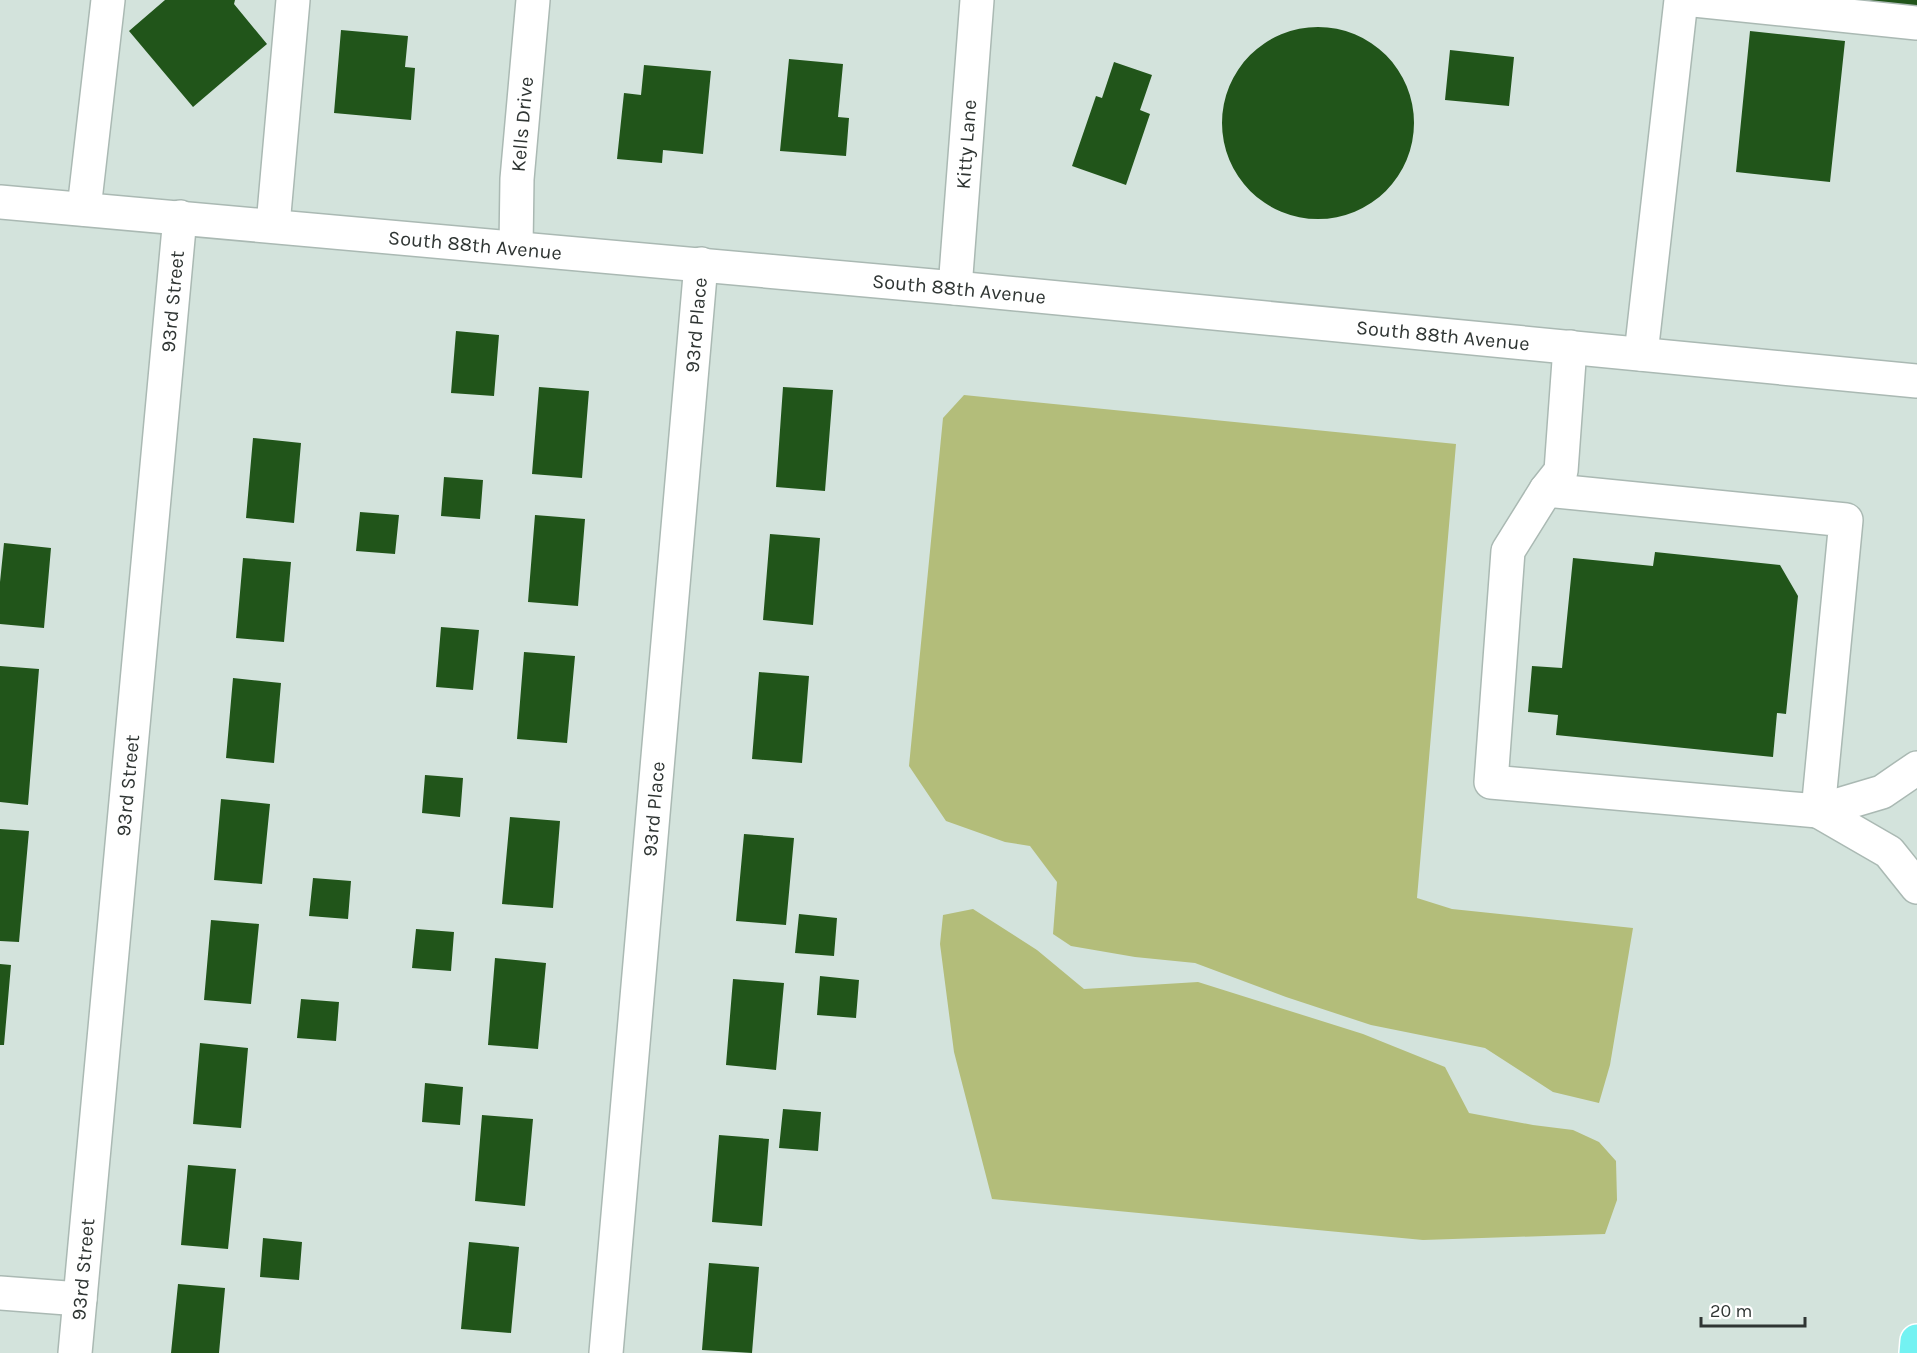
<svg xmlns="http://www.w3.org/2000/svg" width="1917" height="1353" font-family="Karla,sans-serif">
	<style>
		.green { fill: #b3bd7a }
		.building { fill: #21551a }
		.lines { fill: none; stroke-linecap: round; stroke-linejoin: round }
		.minor-casing { stroke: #aab9b3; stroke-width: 36 }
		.major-casing { stroke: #fff; stroke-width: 36 }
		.minor { stroke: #fff; stroke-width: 33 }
		.major { stroke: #73f2f2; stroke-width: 33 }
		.labels { text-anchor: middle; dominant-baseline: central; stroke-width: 6; stroke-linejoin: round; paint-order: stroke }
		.street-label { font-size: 20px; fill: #2f3533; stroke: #fff }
	</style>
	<rect width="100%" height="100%" fill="#d3e3dc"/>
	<path class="green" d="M964,395L1456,444L1417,898L1452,909L1633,928L1610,1065L1599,1103L1553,1092L1485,1048L1371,1025L1286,997L1195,963L1135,957L1071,946L1053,934L1057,882L1030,846L1005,842L946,821L909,766L943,418Z
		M973,909L1037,950L1084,989L1198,982L1363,1034L1445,1067L1469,1113L1533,1125L1573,1130L1599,1142L1616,1161L1617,1200L1605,1234L1423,1240L992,1199L954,1052L940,944L943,915Z"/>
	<path class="building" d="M165,0H235L234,4L267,44L193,107L129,31Z
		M1840,0H1917V9Z
		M1222 123a96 96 0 1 1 192 0a96 96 0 1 1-192 0Z
		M341,30L408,36L405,67L415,68L411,120L334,113Z
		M1750,31L1845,41L1830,182L1736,172Z
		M1450,50L1514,57L1509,106L1445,100Z
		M789,59L843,64L838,117L849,118L846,156L780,151Z
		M1114,62L1152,75L1140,110L1150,114L1126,185L1072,166L1096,96L1102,98Z
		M644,65L711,71L703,154L663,150L662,163L617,159L624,93L641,95Z
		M456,331L499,335L494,396L451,393Z
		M539,387L589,391L582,478L532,474Z
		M783,387L833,390L825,491L776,487Z
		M253,438L301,443L294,523L246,518Z
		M444,477L483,480L480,519L441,516Z
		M360,512L399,515L395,554L356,551Z
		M535,515L585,519L578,606L528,602Z
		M770,534L820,538L813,625L763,620Z
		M4,543L51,548L44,628L0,624V582Z
		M1655,552L1780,565L1798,596L1786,714L1777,713L1773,757L1556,735L1558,715L1528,712L1532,666L1562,668L1573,558L1653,566Z
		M243,558L291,562L284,642L236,638Z
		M441,627L479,630L473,690L436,687Z
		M524,652L575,656L567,743L517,739Z
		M0,666L39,669L28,805L0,802Z
		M759,672L809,676L802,763L752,759Z
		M233,678L281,683L274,763L226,758Z
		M425,775L463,778L460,817L422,813Z
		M221,799L270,804L262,884L214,880Z
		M510,817L560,821L553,908L502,904Z
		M0,829L29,831L19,942L0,941Z
		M744,834L794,838L786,925L736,921Z
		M313,878L351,881L348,919L309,916Z
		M799,914L837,918L834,956L795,953Z
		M211,920L259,924L251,1004L204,1000Z
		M416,929L454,932L451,971L412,968Z
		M495,958L546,963L538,1049L488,1045Z
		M0,964L11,965L4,1045H0Z
		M820,976L859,980L856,1018L817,1015Z
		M733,979L784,983L776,1070L726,1065Z
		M301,999L339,1002L336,1041L297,1038Z
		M200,1043L248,1048L241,1128L193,1124Z
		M425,1083L463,1087L460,1125L422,1122Z
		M783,1109L821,1112L818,1151L779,1148Z
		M482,1115L533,1119L525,1206L475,1201Z
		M719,1135L769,1139L762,1226L712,1222Z
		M188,1165L236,1169L228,1249L181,1245Z
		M263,1238L302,1242L299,1280L260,1277Z
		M469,1242L519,1247L511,1333L461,1329Z
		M709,1263L759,1267L752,1353L702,1350Z
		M178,1284L225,1288L219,1353H171Z"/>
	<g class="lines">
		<g class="minor-casing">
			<g id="minor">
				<path d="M1694,0L1917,23"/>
				<path id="s1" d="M0,202L955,288L1917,381"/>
				<path d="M84,209L108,0"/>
				<path d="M273,225L293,0"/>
				<path id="s2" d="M516,247L517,179L533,0"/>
				<path id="s3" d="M955,288L977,0"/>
				<path d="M1570,347L1561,471L1546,490L1508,551L1491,782L1818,811L1882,792L1917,768"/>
				<path d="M1641,354L1681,0"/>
				<path d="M1546,490L1846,520L1818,811"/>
				<path d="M1818,811L1889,852L1917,887"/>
				<path d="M0,1293L80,1299"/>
				<path id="s4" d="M75,1353L180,217"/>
				<path id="s5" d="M606,1353L701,264"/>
			</g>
		</g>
		<g class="major-casing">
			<path id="major" d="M1916,1353L1917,1341"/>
		</g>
		<use href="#minor" class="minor"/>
		<use href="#major" class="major"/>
	</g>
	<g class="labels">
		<g class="street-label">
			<text stroke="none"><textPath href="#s2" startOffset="123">Kells Drive</textPath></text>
			<text stroke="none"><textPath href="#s3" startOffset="144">Kitty Lane</textPath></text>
			<text stroke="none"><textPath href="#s1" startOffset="477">South 88th Avenue</textPath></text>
			<text stroke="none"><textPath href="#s1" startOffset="963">South 88th Avenue</textPath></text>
			<text stroke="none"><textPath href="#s4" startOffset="1056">93rd Street</textPath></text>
			<text stroke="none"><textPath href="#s5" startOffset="1032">93rd Place</textPath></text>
			<text stroke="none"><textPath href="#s1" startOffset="1449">South 88th Avenue</textPath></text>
			<text stroke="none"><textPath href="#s4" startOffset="570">93rd Street</textPath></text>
			<text stroke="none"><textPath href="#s5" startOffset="546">93rd Place</textPath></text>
			<text stroke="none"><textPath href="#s4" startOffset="84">93rd Street</textPath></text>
		</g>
	</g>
	<path d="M1701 1317v9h104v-9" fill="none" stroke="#2f3533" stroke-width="3"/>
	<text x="1710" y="1317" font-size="18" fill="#2f3533" stroke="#ffffff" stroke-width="4.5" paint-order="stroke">20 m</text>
</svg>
